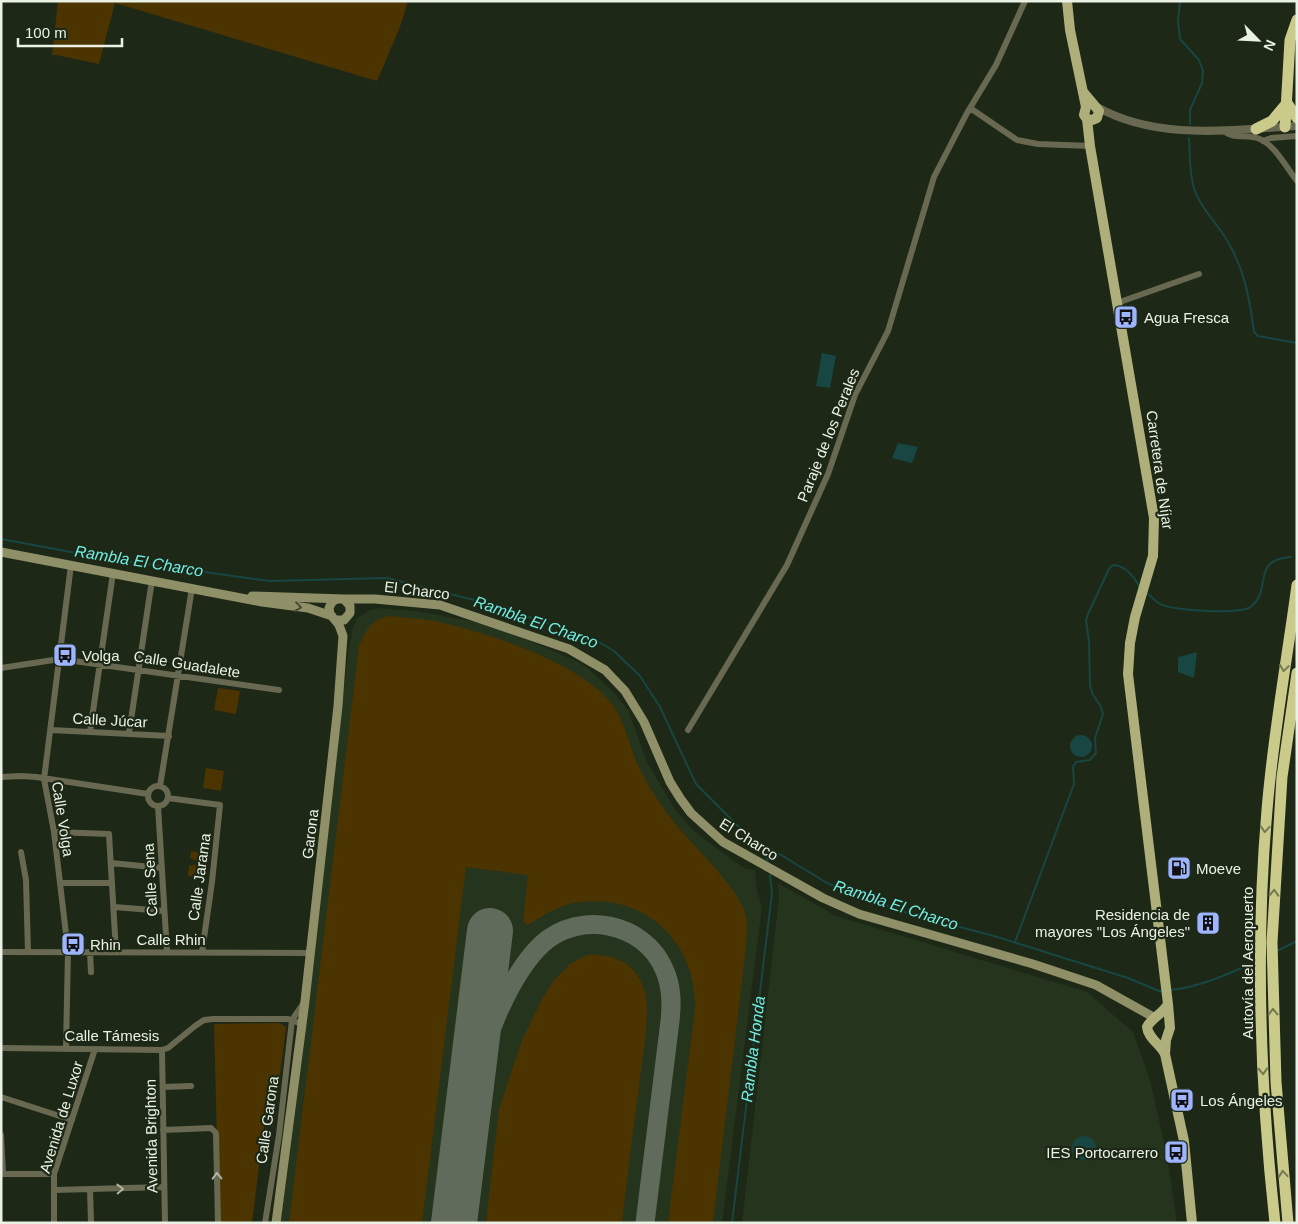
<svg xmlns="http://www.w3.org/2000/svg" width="1298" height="1224" font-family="Arial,sans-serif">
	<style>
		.built { fill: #25341d }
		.green { fill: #4c3400 }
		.water { fill: #184643 }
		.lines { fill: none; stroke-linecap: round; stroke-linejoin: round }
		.stream { stroke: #184643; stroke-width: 2 }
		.taxiway { stroke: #616b5b; stroke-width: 19 }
		.runway { stroke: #616b5b; stroke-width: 46 }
		.minor { stroke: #696951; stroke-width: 6 }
		.tertiary { stroke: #696951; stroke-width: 8 }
		.secondary { stroke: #909068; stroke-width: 9 }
		.primary { stroke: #aeaf7b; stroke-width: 10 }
		.motorway { stroke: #caca8b; stroke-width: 11 }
		.oneway { stroke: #454c33 }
		.oneway2 { stroke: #747950 }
		.oneway3 { stroke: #b0b4a3 }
		.labels { text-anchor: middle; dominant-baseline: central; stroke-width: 4.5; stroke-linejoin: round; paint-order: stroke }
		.poi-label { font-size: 15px; fill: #eaf2e6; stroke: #1d2816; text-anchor: start }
		.street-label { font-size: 15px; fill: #eaf2e6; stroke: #1d2816 }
		.water-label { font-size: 16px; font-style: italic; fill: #71eee6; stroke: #1d2816 }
	</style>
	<rect width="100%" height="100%" fill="#1d2816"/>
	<path class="built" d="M379,608L416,611L493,625L574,660L588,668L616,695L628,710L647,762L676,811L692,829L717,849L746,869L755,870L756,886L762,907L722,1223H278L349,647L353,627L357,618L368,611Z
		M778,883L836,916L1087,992L1133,1032L1150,1080L1166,1151L1177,1223H742L779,897Z"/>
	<path class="green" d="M58,1H408L400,27L377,81L115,3L99,64L56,55H52Z
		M389,616C404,618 419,618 434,621C484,631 586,664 615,708C625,725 629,743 636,761C645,782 660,804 674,822C692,846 741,889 746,917C749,929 746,943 745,955L713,1223H668L695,1009C697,944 647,894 580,902C561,904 544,915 528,925L523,921L528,875L466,867L422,1223H289L359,646C366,630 371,620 389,616Z
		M218,688L240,691L236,714L214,710Z
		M206,768L224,771L221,791L203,788Z
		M191,851L210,854L209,860H205L204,868L207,869L206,878L188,876L189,866L197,864V861L190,858Z
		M587,955C605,954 626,958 637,975C643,984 647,997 647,1008C647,1034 642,1061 639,1087C633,1132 627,1177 622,1223H486L499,1109L522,1040L543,997L555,979L570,964Z
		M280,1023L286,1027V1029L273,1127L264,1126L252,1223H219L214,1024Z"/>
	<path class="water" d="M822,353L836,356L830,388L816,386Z
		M898,443L918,447L912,463L892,458Z
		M1197,652L1194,678L1178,672V657Z
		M1070 746a11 11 0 1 1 22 0a11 11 0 1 1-22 0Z
		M1072 1148a12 12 0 1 1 24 0a12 12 0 1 1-24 0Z"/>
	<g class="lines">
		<path class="stream" d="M1180,1L1178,21L1180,39L1199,60L1203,71L1202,83L1190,110V124
			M1189,138C1190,154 1189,172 1194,188C1199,205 1213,219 1223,234C1244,266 1249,295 1254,332L1258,336L1297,343
			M1,539L98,557L269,581L387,578L494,605L594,639L614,651L640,676L660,707L696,784L745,833L827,883L907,913L994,936L1128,978L1159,991H1162
			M1148,594C1152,597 1156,602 1160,604C1172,611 1242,615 1252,606C1272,589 1251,559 1291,557
			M757,841L768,861
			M1015,942L1074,784L1073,767L1076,762L1090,760L1096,753L1095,738L1103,714L1101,707L1092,693L1090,685L1089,641L1086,621L1088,614L1109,569L1113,565C1124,565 1134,576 1139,586
			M1277,951L1297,941
			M1169,990C1198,988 1231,973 1257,961
			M732,1223L772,893L770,875"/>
		<path class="taxiway" d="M470,1090C485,1044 506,978 542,944C579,910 644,922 664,969C672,986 672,1003 670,1021L645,1223"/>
		<path class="runway" d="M454,1223L490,931"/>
		<path class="minor" d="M970,108L1017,140L1038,144L1090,146
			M1223,130C1233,140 1244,134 1257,138C1274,143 1286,167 1297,181
			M1263,141L1271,138L1297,136
			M1117,303L1199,274
			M1,668L60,659L279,690
			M51,730L169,736
			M688,730L787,565L828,474L855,395L888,331L934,177L967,113L996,65L1025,1
			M90,732L113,573
			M129,733L152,580
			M1,777L21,776L36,777L148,794
			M160,786L192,588
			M148 796a10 10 0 1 1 20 0a10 10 0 1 1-20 0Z
			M168,798L220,805L212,882L202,952
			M158,806L167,952
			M54,832L109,834L116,952
			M21,852L26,880L28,952
			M111,863L162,868
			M60,883H112
			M114,907L164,911
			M1,952L310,953
			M90,952L91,972
			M292,1020L303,1004
			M1,1048L162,1050L168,1048L195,1026L204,1020L213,1019H288L302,1024
			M66,1048L68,951L54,832L44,779L71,565
			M162,1050L165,1223
			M163,1087L191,1086
			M1,1097L72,1120
			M163,1130L211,1128L216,1133L218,1223
			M1,1135L3,1174
			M1,1174H54
			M90,1189L91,1223
			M54,1190L164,1187
			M54,1223V1174L95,1049
			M265,1223L279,1135L292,1020"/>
		<path class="tertiary" d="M1097,107C1158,141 1230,130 1297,126"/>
		<path class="secondary" d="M1,552L262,602L308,608L332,616
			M252,596L344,599L350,606V613L344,620H336
			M344,599H375L440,605L569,649L605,670L625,691L644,722L670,782L680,798L691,813L723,842L823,898L859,914L1033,964L1096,985L1155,1018
			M276,1223L305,1001L338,706L343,636L339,625L330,614L329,608L332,602L337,599"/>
		<path class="primary" d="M1067,1L1070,30L1086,107L1084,115L1087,119L1090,146L1154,518L1153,556L1135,617L1130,643L1128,674L1168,1004L1170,1028L1166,1040L1165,1054L1184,1141L1192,1223
			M1084,93L1099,111L1097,118L1092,120L1087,119
			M1165,1054C1160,1044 1148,1038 1147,1027C1152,1017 1163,1014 1168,1004"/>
		<path class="motorway" d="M1287,103L1297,118
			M1285,127L1290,40L1297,20
			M1256,129L1272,121L1287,103
			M1275,1223C1260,1086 1255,948 1267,810C1273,735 1287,660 1297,585
			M1288,1223L1276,1082L1272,942L1282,777L1297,673"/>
	</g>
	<defs><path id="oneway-chevron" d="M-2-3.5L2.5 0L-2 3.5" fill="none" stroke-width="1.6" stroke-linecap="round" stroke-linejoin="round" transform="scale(1.25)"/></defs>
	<use class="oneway" href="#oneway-chevron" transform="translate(298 607) rotate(7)"/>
	<g class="oneway2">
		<use href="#oneway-chevron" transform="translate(1284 668) rotate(98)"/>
		<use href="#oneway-chevron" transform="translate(1265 829) rotate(94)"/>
		<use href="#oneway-chevron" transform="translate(1274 893) rotate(-88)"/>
		<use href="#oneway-chevron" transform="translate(1273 1012) rotate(-91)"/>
		<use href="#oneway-chevron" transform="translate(1263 1071) rotate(87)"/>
		<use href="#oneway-chevron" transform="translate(1283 1174) rotate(-95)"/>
	</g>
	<g class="oneway3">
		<use href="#oneway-chevron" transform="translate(217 1176) rotate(-91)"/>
		<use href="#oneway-chevron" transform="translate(120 1189) rotate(-1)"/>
	</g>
	<defs>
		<g id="bus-square" transform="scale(1.25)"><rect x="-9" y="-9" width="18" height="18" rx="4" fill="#9eb4fd" stroke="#1d2816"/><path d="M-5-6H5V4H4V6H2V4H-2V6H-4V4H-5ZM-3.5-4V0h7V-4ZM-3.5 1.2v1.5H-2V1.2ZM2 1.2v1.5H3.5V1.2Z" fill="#111"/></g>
		<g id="fuel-square" transform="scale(1.25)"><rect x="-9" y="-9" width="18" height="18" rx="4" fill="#9eb4fd" stroke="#1d2816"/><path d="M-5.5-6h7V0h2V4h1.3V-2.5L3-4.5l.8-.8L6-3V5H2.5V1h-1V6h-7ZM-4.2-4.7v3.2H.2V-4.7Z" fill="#111"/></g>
		<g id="building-square" transform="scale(1.25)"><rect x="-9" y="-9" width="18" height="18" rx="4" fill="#9eb4fd" stroke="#1d2816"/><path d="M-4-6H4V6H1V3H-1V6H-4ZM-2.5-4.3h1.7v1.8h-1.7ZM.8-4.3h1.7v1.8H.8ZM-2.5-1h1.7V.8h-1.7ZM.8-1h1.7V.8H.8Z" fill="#111"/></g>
	</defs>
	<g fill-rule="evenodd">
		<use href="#bus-square" x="1126" y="317"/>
		<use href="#bus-square" x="65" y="655"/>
		<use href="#fuel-square" x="1179" y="868"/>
		<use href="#building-square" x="1208" y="923"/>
		<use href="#bus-square" x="73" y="944"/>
		<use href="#bus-square" x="1182" y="1100"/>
		<use href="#bus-square" x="1176" y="1152"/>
	</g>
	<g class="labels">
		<g class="poi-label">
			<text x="1144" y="317">Agua Fresca</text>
			<text x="82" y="655">Volga</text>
			<text x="1196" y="868">Moeve</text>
			<text x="1190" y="914" text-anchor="end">Residencia de<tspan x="1190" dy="17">mayores "Los Ángeles"</tspan></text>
			<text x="90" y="944">Rhin</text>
			<text x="1200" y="1100">Los Ángeles</text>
			<text x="1158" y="1152" text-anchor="end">IES Portocarrero</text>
		</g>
		<g class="street-label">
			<text transform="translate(828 435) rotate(-68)">Paraje de los Perales</text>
			<text transform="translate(1160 470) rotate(82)">Carretera de Níjar</text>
			<text transform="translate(417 590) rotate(7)">El Charco</text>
			<text transform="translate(187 664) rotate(9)">Calle Guadalete</text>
			<text transform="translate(110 720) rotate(3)">Calle Júcar</text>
			<text transform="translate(63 819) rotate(81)">Calle Volga</text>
			<text transform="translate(310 834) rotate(-83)">Garona</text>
			<text transform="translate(749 839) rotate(32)">El Charco</text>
			<text transform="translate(199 877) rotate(-82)">Calle Jarama</text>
			<text transform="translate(150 880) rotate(-93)">Calle Sena</text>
			<text x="171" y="939">Calle Rhin</text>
			<text transform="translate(1247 963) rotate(-90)">Autovía del Aeropuerto</text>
			<text x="112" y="1035">Calle Támesis</text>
			<text transform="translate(61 1117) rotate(-73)">Avenida de Luxor</text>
			<text transform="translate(267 1120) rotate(-82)">Calle Garona</text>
			<text transform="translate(151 1136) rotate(-91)">Avenida Brighton</text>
		</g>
		<g class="water-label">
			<text transform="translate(139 561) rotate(9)">Rambla El Charco</text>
			<text transform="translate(536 622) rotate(19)">Rambla El Charco</text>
			<text transform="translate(896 905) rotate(18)">Rambla El Charco</text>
			<text transform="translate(753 1049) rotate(-83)">Rambla Honda</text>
		</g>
	</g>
	<rect width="1298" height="1224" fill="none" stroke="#eaf2e6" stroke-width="5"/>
	<g transform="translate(1258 40) rotate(114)" stroke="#1d2816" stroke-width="4" paint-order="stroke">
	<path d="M0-4L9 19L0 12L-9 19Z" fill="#eaf2e6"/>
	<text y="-8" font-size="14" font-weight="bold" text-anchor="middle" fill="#eaf2e6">N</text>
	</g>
	<path d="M18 38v8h104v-8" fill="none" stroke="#eaf2e6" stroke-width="2.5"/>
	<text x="25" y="38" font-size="15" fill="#eaf2e6" stroke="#1d2816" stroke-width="4" paint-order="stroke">100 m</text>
</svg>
